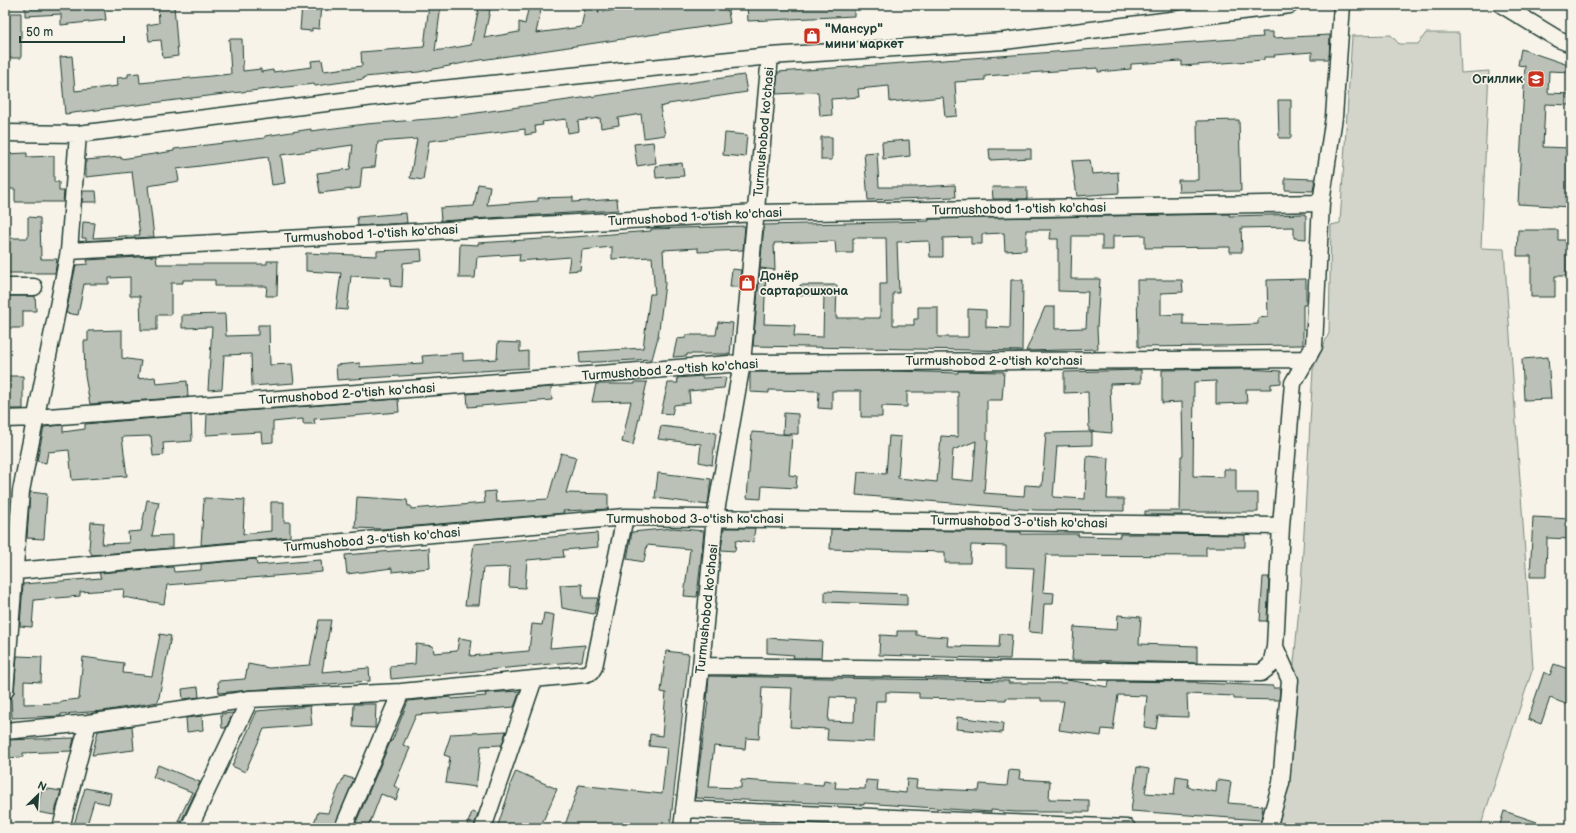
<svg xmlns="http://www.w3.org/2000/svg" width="1576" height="833" font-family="'Balsamiq Sans',sans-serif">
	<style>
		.green { fill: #d3d5ca; stroke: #79897f }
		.building { fill: #bbc1b6; stroke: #1f3d34; fill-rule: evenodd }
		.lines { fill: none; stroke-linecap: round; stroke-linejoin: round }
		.minor-casing { stroke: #1f3d34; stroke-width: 19 }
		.minor { stroke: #f7f3e8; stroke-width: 16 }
		.labels { text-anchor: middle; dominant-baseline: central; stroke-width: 3.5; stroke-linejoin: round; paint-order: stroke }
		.poi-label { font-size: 13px; font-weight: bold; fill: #1f3d34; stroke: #f7f3e8; text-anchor: start }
		.street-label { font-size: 13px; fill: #1f3d34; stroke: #f7f3e8 }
	</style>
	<rect width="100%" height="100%" fill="#f7f3e8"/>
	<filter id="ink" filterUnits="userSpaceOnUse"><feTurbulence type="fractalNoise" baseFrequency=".025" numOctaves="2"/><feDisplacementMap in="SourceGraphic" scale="8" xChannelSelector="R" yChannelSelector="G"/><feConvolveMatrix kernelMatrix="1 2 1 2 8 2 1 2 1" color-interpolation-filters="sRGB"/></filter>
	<g filter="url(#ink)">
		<path class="green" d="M1426,33H1459L1461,73L1489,71L1481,248L1504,249L1533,668L1480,828H1279L1301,586L1313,369L1329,333L1331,225L1340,223L1352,36L1391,35L1399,44H1418Z"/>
		<path class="building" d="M25,5H104L106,20L61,25V14L25,16Z
			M158,5H174L178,56L163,58L161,40L149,41L147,25L159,23Z
			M302,5H321L319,29L312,28V31L300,30Z
			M429,5H441L435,51L471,45L479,8L490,10L484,38L519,32V22L525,24L529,5H542L536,33L581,27L586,5H600L598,13L620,9L621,5H688L689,8L727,5L730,23L474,61L419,72L364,77V79L315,86L314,84L232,93L65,114L60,57L72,56L75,91L118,86L117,78L128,77V74L139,73L140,83L231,74L229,39H242L243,71L261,69V72L273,70V72L312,67L311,61L322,60L324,71L362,66L361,52L424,47Z
			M747,5H854V16L748,21Z
			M5,13H21V58H9V26H5Z
			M1262,32H1273V38L1330,35L1329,59H1312V52L1274,55L1275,57H1264V60L1182,66V61L1131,64V69L1098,72V68L985,76V80L955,82L957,116L945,117L943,97L890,102L889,86L858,89L859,97L831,99L832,115L820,116L818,92L776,94L778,72L1263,37Z
			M1521,49L1571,66V72L1549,71L1548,93L1571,94V105L1545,104L1543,147L1571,148V207L1518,204L1525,66L1518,65Z
			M744,75L747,92L668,104V105L660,107L665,135L644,138L641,114L618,118L619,125L601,128L600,118L578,121L579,131L568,133L566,119L542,122L543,125L535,126L536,133L525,135V129L429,141L423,180L410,178L417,139L378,142L375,167L362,168L360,188L320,193L317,173L350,169L353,145L281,155L285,183L272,185L268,157L177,169L179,181L148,186L154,237L86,241V238H82L83,222L95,223L93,238L140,235L132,172L86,177V160L121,157V159L174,151V149L265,138V136L311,129V131L366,124L441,118Z
			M1278,100H1291V138H1279Z
			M1239,120L1241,191L1179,192L1178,180H1198L1197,121Z
			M725,133L747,135L745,157L723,155Z
			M821,137H832V160H821Z
			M909,140L910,156L883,159L882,142Z
			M653,142L656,163L637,166L634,144Z
			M989,149H1031V158L990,160Z
			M877,152L879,187H916L955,185L956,197L868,200L864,153Z
			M27,153V157L54,156V182H59V191H64L63,202H15V189H5V154Z
			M1090,160L1092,174L1118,172L1119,193L1077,196L1072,161Z
			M682,163L684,176L656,178L655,166Z
			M1285,178L1315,179L1313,191L1285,190Z
			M478,184L490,186L487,205L538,201V198L573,197V202L617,199L618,210L441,221L440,208L474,206Z
			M992,187H1027V199H993Z
			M83,191H96L97,202H82Z
			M406,213L407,223L358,226L357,217Z
			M1229,214V216L1306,214V239L1294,238V227L1241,228L1242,252H1230V247L1145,248V235L1113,236V250H1102V236H1072L1071,279H1100L1097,328L1098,349L1026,351L1045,307H1055V329L1086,328L1088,292L1058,291V239H1050L1051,230H1026V250L1005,251L1004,233L982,234V244H971V237L943,238V257H930L929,241L897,242L899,293H893V325H914V319H918V307H938V337H968V309L986,310V327L1010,328L1011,280H1023L1022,351L753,346L760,269H766L764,324L795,325L794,336L823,337L824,295H800V285H837L836,318H880V284H887L886,238H853V253H836L835,241L774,243L775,270L760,268L764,225L929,221V219Z
			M28,217L40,218L41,259H57L55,273H5V238H28Z
			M745,226L743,250L698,252V248L663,250L665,284L658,337L652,359L580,363L579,352L643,348L650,294H655L652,257L612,259V247L582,250L580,270L568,271L570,257L519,261L520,254L477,257L475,278H459L460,244L478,245V243L573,237L651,231V229Z
			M1518,230H1558V240H1571V254H1566V276H1555V297H1531V256H1517Z
			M421,249L422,261L403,263L402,287L390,286L391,278L351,276L347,310L336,309L341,273L306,271V253L377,256V251Z
			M156,256L157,264H267V261H278L277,296H266L267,286H215V280H183V283H171V315H157V330H141L140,296H130V277L109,278V284H84L78,315L66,313L76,265L88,264L87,260Z
			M732,269L741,270L739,287H730Z
			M1306,279V305H1303V345L1138,347L1137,280H1182L1183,292L1161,293V315L1183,314V324L1225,325L1258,324V318L1268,317L1267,280Z
			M5,296H35L36,311H23V328H5Z
			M225,314L226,336L258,335V325H269L270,365L292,364L294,383L252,386L251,354L224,355L222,389L208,390L212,327L182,328V315Z
			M718,322L733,323L730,354H687V356L673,357L677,339L686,338V335H716Z
			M122,330V358L141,361L138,379L155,377L156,384L187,381L188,397L90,404L85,376L84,341H88V331Z
			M498,342L520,343V352L528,351V368L337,380L336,365L360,363V367L423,363L422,356L463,353V361L497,359Z
			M1548,357L1551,399L1524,400L1522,359Z
			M1247,369L1281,371V383L1271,384V389H1246L1247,403L1216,404V381L1194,382L1193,476L1224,477V469H1236V493H1258V512H1182V515H1145V511H1180L1181,456H1183L1182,402L1162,403V370Z
			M1141,370V383L1110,384L1112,433L1089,431L1088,392L1064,393V372Z
			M895,371L958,373V371L1004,372L1002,400H987V439L988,440L984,493L1024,496L1025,485L1042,486L1046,433L1092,432V445L1057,446L1053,497L1085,499L1087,456L1109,458L1107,499H1124V511L1035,510L856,495L858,472L886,474L889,436L901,437L898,478L937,482L941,436L958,437V392H907V407L882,406V417H861V391H832V409L818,408L819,391L769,390V393L750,392V372ZM976,441L973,481L951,479L953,450Z
			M5,376H23V409H5Z
			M702,376V378L726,377L724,388L689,391L690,403L674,405L672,414L661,413L668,383H678L677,378Z
			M635,382H647L633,445L622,442L631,401L592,402L596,384H635Z
			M551,387L552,400L468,407L467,394Z
			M398,399L399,412L314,419L315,424H303V419L273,422V442L262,443L261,432L206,435L207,414Z
			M784,413L798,414V434H783Z
			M191,415L192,441L163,443L164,455L153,456L151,436L122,437L127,476L72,480L69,450L48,452L46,463L37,461L44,427L63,425V432L85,429V424Z
			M661,426L716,433L712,465L699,462L701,444L658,439Z
			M752,432L792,435L789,475L797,476L796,488L762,486L761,499L747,498Z
			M561,453L576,457L566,493L608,494V509L563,511L564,513L382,529L355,528L357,497L407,500L408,506H411V509L485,503L484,492L495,491L496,502L548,499Z
			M658,473L711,479L708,505L655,498Z
			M30,492L47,494L44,539L27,538Z
			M204,498L245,500L243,534L271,531V502H284V522H290V537L201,545Z
			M147,500L159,502L152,536L172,535V548L92,555L89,549L91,522L104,523L102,544L129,543L128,532L141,531Z
			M1533,517L1571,519V539L1547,538L1546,577H1530Z
			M673,528L704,531L697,597L684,596L690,549L647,545L644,562L627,559L632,532Z
			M724,528H755L753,542L736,540L735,551L721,550Z
			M831,529L1021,532V534H1079L1078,536L1120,537V534H1145L1245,535V547H1206V556L1046,555L1043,592L1054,593L1053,604H1044L1042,633L1029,632L1034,568L1006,567V546L971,545L970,563H945V552L830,549Z
			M597,533L598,547L563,550L564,557L527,560L525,588L509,587L510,567L483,568L479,605H465L474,544Z
			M429,548L430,568L392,572V568L347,574L345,555Z
			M256,559L257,565L321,560L322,572L167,585L164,604L123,597L124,589L80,592V596L34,600L32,627L20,626L23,584L101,578L99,573L173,567L174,572L201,570V564Z
			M1263,577H1269L1267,621H1260Z
			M582,584L583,598H598L594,614L562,608L560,585Z
			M825,591L907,594V605L825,602Z
			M544,613L554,615L550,648L585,645L582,661L391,679L390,666L415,664L416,644L433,646L434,653L457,651L459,638L472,640L470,656L529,651L532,624L542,625Z
			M1118,615L1141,617L1139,644L1197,646V663L1072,660L1074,627L1117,630Z
			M319,620H331L322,672L369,668L370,681L250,690L219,693L218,681L245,679L248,664L269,668L310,665Z
			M897,631H916V635L948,637L947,646L999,647L1000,634L1012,635L1010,659L879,655L880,635L897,636Z
			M160,634L171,636L158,702L103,711L61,714V716L12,718L11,698L14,692L17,656L42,657L41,682L24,681V704L61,703V701L79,699L83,657L124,663L123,673L152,676Z
			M767,638L822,641L821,658H793L794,655L767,653Z
			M666,651L689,654L670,828H564L579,785L662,794L667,748L649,746L650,734L662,736L666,693L661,692Z
			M1554,664L1571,670V706L1550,698L1541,724L1528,719L1544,672L1550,675Z
			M709,676L1009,681L1008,683H1066L1067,680L1108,687L1109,681L1197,682V683L1273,686V688H1280L1279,700L1234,699V696L1187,694L1188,717L1158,716L1156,729L1144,727L1147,696L1118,695L1113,730L1102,729L1101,736L1059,730L1064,701H1041V698H1006V700L919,698V693L886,692V701H876L874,742L827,740L828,729L790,727L792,688L762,687L759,739L746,738L745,749L714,746L709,787L741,788V780L823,785L824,780L836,782L835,788L865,789L866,780L878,781L877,790L906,793L907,779L917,780L916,788L979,791L980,784L1007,786L1009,770L1020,771L1019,779L1050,781L1049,799L1089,800V812H1016L991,810V812L864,803V805L695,798L708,701H707ZM830,697L855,698L854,722L828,721Z
			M198,687L199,697L183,699L182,689Z
			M520,691L514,707L416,715L403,745L410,748L394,786L400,789L396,800L381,794L368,828L354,827L391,740L392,741L408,701L451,697V699L486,696L485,693Z
			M354,704H376L375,728L353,727Z
			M310,706L312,725L264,729L245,772L232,766L257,711Z
			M233,713L226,728H222L221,714Z
			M202,716L203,730L187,732L186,718Z
			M957,717L1003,723L1002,733L956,729Z
			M132,726L134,750L92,755L98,731Z
			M506,731L502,745L481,746L476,787L446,783L450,757L444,755L451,734Z
			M74,738L71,751L23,753V757L5,758V740Z
			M158,765L200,782L181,822L178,821L192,792L153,777Z
			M1137,767L1149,769L1145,793L1174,795L1176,776L1189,778L1188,787L1216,792L1217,780L1231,782L1228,803L1263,806L1261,820L1131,811Z
			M516,771L557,789L540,828H497L511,786L510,785Z
			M344,776L354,779L334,828H312L318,812L328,813Z
			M42,788L61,791L54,815L37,812Z
			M85,788L111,793L109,804L94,801L86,828H73Z
			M1504,811L1549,826L1548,828H1499Z
			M472,812L478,814L474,828H466Z"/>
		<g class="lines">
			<g class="minor-casing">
				<path id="minor" d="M1502,5L1558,39L1571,44
					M5,133L78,134L422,91L770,56L1004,41L1290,5
					M69,251L757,213L1321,203
					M5,287H34
					M5,419L35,418L742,363L1306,359
					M5,572L625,517L1281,526
					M701,666L1261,673L1271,665L1275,647
					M5,691L21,491L69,251L78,134
					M5,731L88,723L250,699L401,692L585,674L591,672L594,667L625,517
					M684,809L1127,828
					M61,828L88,723
					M189,828L250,699
					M343,828L401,692
					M483,828L534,679
					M682,828L701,666L715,517L742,363L770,56
					M1268,828L1281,783L1290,680L1275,647L1281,526L1293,383L1314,346L1321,203L1334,117L1342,5"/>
			</g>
			<use href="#minor" class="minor"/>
		</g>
	</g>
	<defs>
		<g id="shop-square" transform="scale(0.9)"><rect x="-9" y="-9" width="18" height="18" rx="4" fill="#c8321e" stroke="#f7f3e8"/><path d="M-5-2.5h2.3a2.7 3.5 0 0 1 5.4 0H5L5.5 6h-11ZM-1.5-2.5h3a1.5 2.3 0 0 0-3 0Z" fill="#fff"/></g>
		<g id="school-square" transform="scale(0.9)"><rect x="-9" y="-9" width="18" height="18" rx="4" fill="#c8321e" stroke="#f7f3e8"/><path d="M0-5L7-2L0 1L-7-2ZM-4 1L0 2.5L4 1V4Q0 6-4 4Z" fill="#fff"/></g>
	</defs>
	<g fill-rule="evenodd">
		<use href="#shop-square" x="812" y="36"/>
		<use href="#school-square" x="1536" y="79"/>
		<use href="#shop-square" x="747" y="283"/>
	</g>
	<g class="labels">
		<g class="poi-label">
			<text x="825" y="29">"Мансур"<tspan x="825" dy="15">мини маркет</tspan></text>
			<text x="1523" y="79" text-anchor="end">Огиллик</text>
			<text x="760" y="276">Донёр<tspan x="760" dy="15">сартарошхона</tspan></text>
		</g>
		<g class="street-label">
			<text transform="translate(764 132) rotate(-85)">Turmushobod ko'chasi</text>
			<text transform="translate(1019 209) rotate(-1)">Turmushobod 1-o'tish ko'chasi</text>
			<text transform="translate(695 217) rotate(-3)">Turmushobod 1-o'tish ko'chasi</text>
			<text transform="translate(371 234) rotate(-3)">Turmushobod 1-o'tish ko'chasi</text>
			<text x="994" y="361">Turmushobod 2-o'tish ko'chasi</text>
			<text transform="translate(670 370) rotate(-4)">Turmushobod 2-o'tish ko'chasi</text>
			<text transform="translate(347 394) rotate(-4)">Turmushobod 2-o'tish ko'chasi</text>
			<text x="695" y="519">Turmushobod 3-o'tish ko'chasi</text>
			<text transform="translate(1019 522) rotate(1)">Turmushobod 3-o'tish ko'chasi</text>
			<text transform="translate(372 540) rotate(-5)">Turmushobod 3-o'tish ko'chasi</text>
			<text transform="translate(707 609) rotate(-84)">Turmushobod ko'chasi</text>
		</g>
	</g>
	<rect width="1576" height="833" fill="none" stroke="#f7f3e8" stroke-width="20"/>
	<rect x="10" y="10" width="1556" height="813" fill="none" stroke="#1f3d34" stroke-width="1.5" filter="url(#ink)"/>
	<g transform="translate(38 795) rotate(25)" stroke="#f7f3e8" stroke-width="3" paint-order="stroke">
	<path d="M0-3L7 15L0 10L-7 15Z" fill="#1f3d34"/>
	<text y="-6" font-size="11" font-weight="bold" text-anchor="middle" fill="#1f3d34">N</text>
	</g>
	<path d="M20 36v6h104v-6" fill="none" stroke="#1f3d34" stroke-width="2"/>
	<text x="26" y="36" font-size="12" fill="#1f3d34" stroke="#f7f3e8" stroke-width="3" paint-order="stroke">50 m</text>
</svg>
